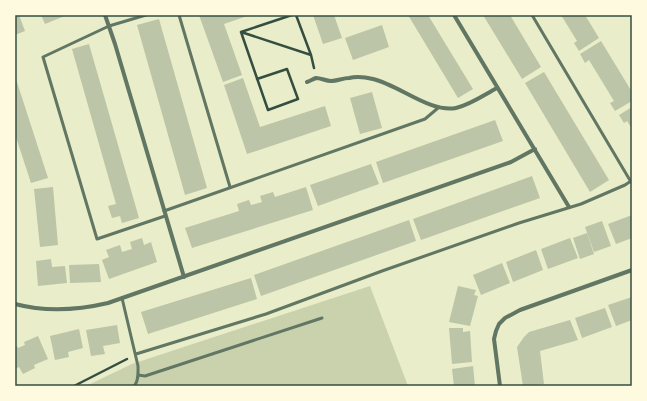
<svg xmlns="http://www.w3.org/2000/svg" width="647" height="401" font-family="'Asap Condensed',sans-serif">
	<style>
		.green { fill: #cad2ad }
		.building { fill: #bcc5a7 }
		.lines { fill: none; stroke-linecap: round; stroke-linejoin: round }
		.path { stroke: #344e41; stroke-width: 2.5 }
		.service { stroke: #617663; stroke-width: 3 }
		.minor { stroke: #617663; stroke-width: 4 }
		.neatline { fill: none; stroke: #344e41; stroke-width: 1.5 }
	</style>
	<rect width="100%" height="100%" fill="#e9edc9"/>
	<path class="green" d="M370,286L408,386H86L132,364Z"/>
	<path class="building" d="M15,15H19L25,31L15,35Z
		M41,15H67L45,24Z
		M199,15H250L224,24L242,75L223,82Z
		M313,15H334L342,38L323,44Z
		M408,15H428L473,89L458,98Z
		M483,15H510L541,67L522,79Z
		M561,15H585L599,38L579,51L574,43L577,41Z
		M159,19L207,188L185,195L137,25Z
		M382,25L389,47L353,60L345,38Z
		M601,41L632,92V101L615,111L610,103L614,101L589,60L585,63L580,54Z
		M89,44L139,218L122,223L120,216L112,218L108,206L116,204L72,49Z
		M544,72L609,180L590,192L525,83Z
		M15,76L48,178L31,183L15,134Z
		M243,78L260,127L325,106L331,126L247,154L224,85Z
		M372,92L382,128L360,134L350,98Z
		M632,107V129L627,121L624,123L619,115Z
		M495,120L503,141L383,183L376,162Z
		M371,164L379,184L318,206L310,185Z
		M532,176L540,198L421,240L413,219Z
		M53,187L58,245L40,247L34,189Z
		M306,187L313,210L192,248L185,228L239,211L237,204L249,200L251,205L262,202L260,196L273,192L275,197Z
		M632,215V238L616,244L608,224Z
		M409,220L416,241L261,296L254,275Z
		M602,221L611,246L594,252L585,227Z
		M587,233L594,254L580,259L573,238Z
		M142,238L144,245L151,242L157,262L109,279L102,260L109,257L106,250L120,245L122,252L132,249L130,242Z
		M570,238L578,258L548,269L541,249Z
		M536,250L543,270L513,282L506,262Z
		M51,259L52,267L65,266L67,283L38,286L36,261Z
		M502,263L510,283L481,295L473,275Z
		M99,264L101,282L70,283L69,265Z
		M251,278L257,299L148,334L141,312Z
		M458,286L476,290L474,295L478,296L470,326L449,322Z
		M632,297V320L616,326L608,305Z
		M605,308L612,327L582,338L575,318Z
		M570,320L578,340L540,351L544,384L523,386L517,347L524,337L529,332Z
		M117,325L120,343L103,346L105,354L91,356L86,330Z
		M449,328H463V332L470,331L472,362L452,364Z
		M79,329L83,348L68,352L69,357L55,360L50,336Z
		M38,336L48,359L34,365L35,368L23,374L19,367L15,369V347L17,346L18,348L25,345L24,342Z
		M473,366L475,386H454L452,369Z"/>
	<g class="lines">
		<path class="path" d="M296,15L311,55L314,68
			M241,32L311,55
			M257,79L287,69L298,99L268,110L241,32L292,15
			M74,386L127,359"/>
		<path class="service" d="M146,15L109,26L43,57L97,239L165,216
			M179,15L230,187
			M532,15L631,182
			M164,211L425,119L438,108
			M122,298L138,366C138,373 139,381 134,386
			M136,354L266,314L382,271L519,223L581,204L625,185L631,181
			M138,375L145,376L322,318"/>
		<path class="minor" d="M105,15L115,44L184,277
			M454,15C492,79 531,143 569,207
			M307,82C310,81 313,79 316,78C321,78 326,81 331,81C337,81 343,78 349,78C357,76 365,77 373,79C399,85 430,113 456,108C470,105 484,95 497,88
			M15,304C45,312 78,310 108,303L511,162L535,149
			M500,386L494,339L496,331L499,324L505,318L520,310L632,270"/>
	</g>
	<rect width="647" height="401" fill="none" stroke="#fefae0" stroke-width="32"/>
	<rect x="16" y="16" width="615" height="369" class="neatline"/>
</svg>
